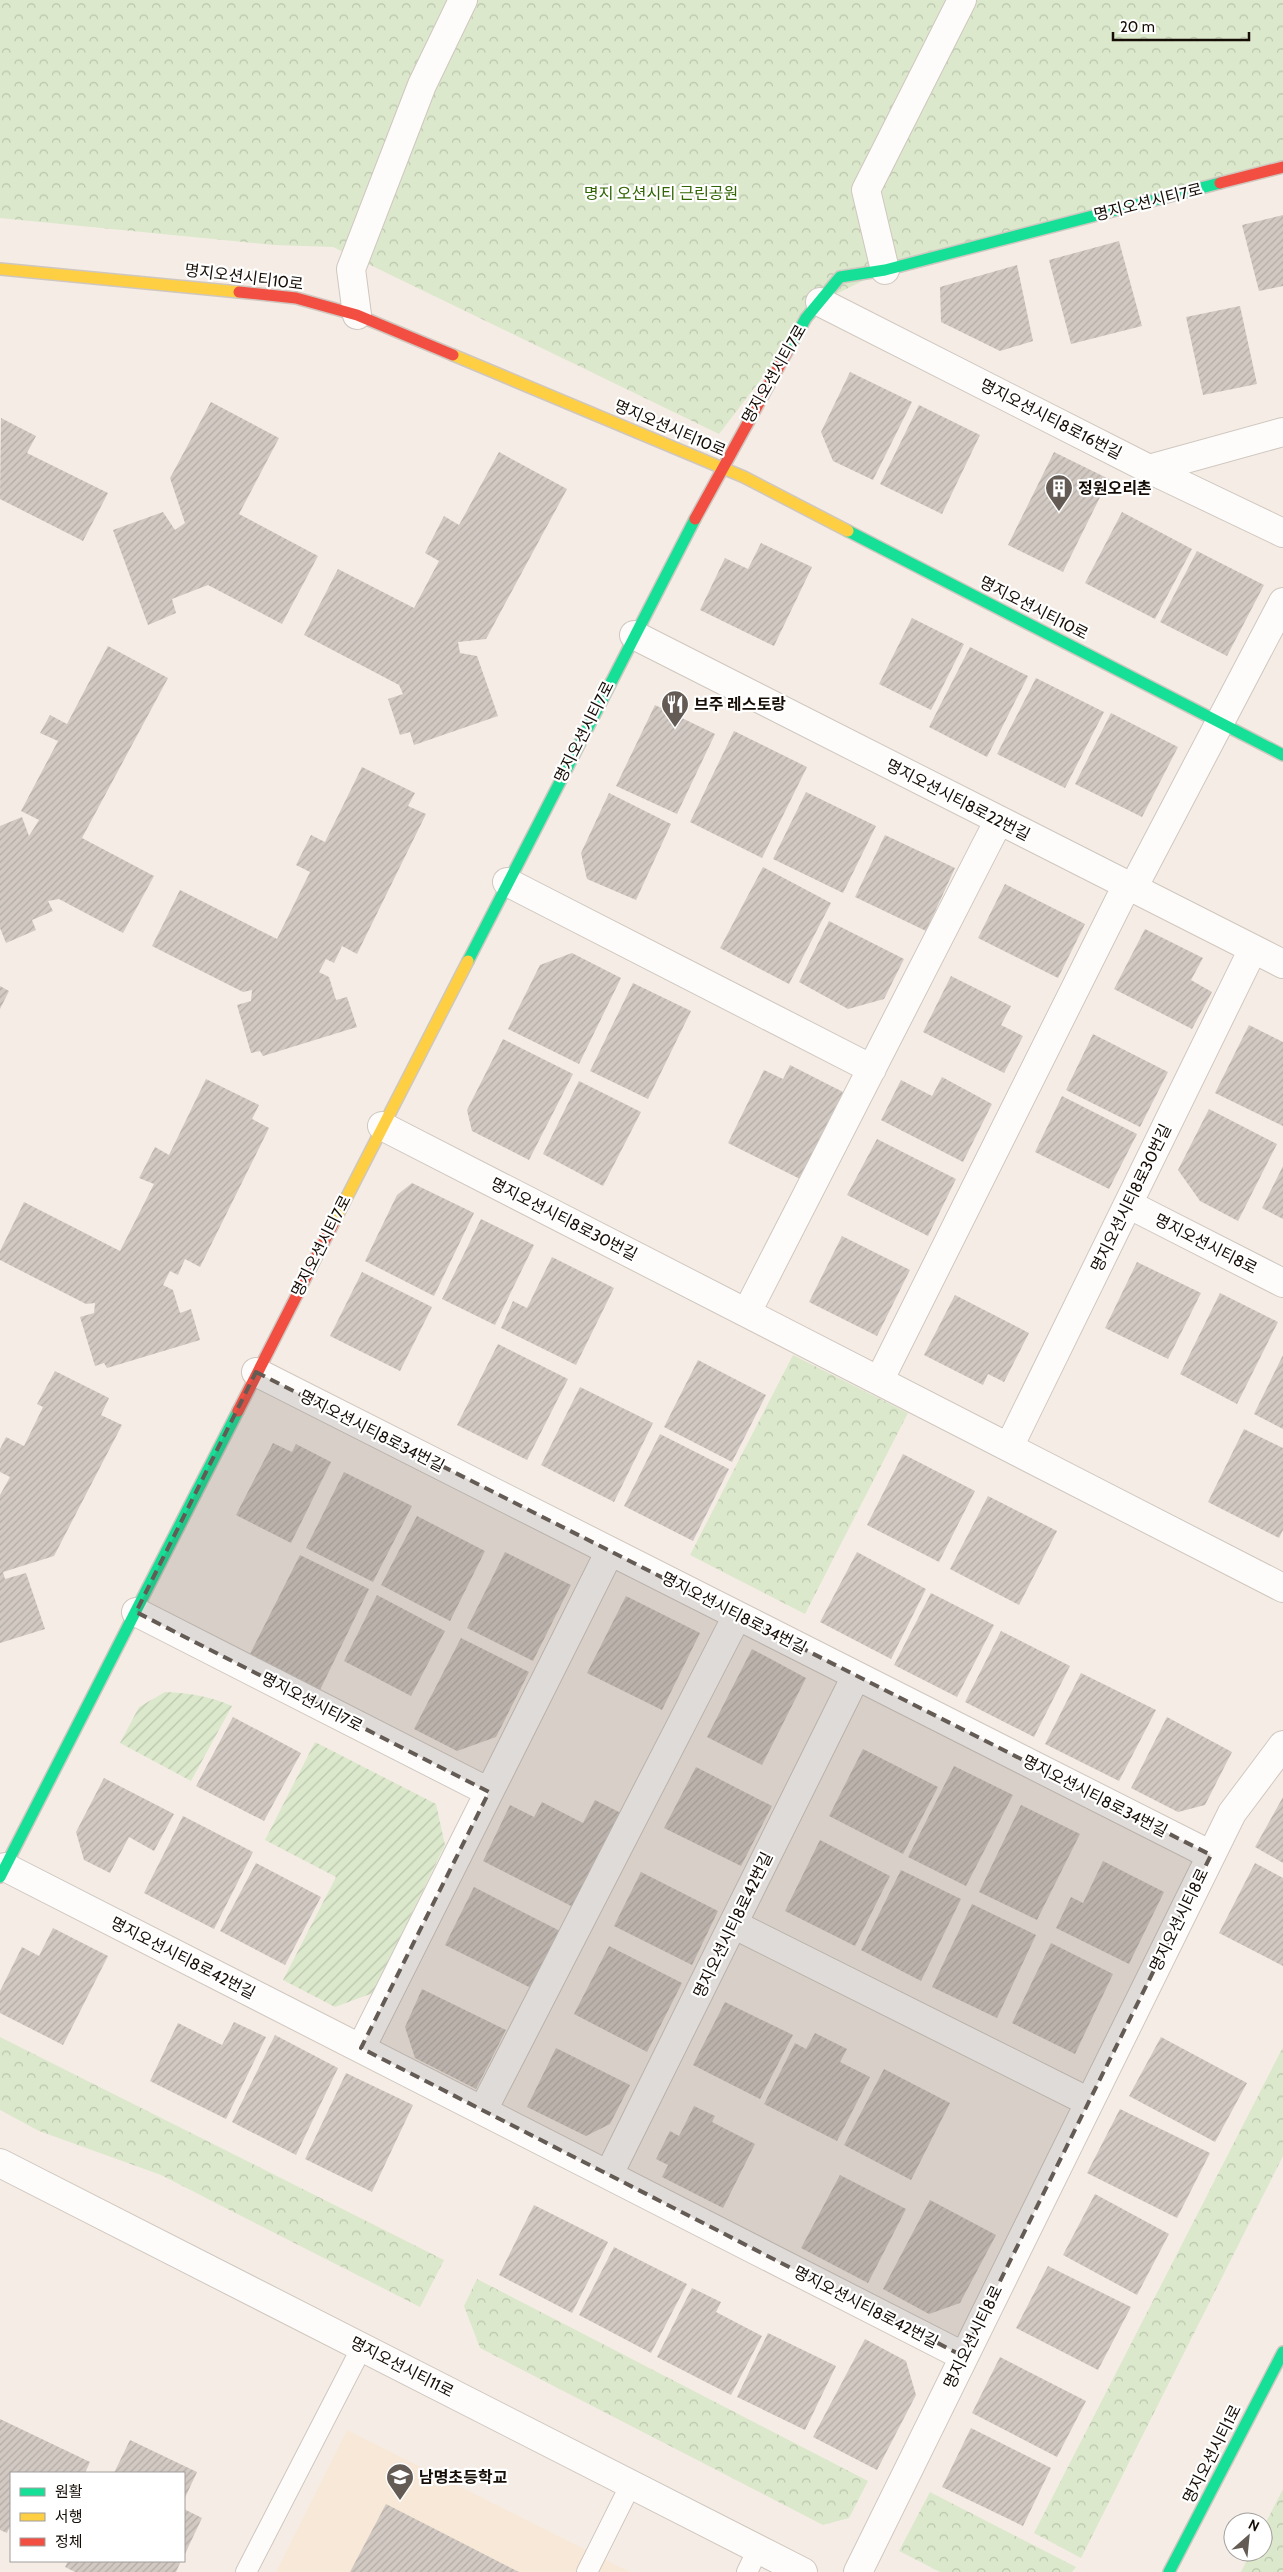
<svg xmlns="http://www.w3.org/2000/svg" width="1283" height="2572" font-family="Cabin,'Noto Sans KR',sans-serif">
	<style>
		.built { fill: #f8e8d7 }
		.forest { fill: url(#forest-crowns) }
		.garden { fill: url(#garden-furrows) }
		.building { fill: url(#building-hatch) }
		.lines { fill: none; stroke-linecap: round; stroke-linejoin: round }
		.lane-casing { stroke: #cfc7bf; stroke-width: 22 }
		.street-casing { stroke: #cfc7bf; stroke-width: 30 }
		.fast-casing { stroke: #cfc7bf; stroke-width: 14 }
		.slow-casing { stroke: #cfc7bf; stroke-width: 14 }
		.jam-casing { stroke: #cfc7bf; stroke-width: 14 }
		.lane { stroke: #fefcfb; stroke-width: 20 }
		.street { stroke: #fefcfb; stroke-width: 28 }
		.fast { stroke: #16e098; stroke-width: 11 }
		.slow { stroke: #ffcf43; stroke-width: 11 }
		.jam { stroke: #f24e42; stroke-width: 11 }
		.marked { fill: #635b54; fill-opacity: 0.2; stroke: #635b54; stroke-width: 4; stroke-dasharray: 10 6; stroke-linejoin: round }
		.labels { text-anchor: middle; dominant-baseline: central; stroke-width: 4.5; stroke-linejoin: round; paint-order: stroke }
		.park-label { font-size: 16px; fill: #316402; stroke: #fff }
		.street-label { font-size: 16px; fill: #150d06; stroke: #fff }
		.poi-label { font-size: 16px; font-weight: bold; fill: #150d06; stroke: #fff; text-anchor: start }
	</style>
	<defs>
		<pattern id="forest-crowns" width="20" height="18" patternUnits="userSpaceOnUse" patternTransform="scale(1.25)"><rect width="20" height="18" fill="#dbe8cb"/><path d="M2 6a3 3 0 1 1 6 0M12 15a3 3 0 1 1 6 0" fill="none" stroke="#bbc6ad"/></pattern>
		<pattern id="garden-furrows" width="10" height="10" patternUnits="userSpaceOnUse" patternTransform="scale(1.25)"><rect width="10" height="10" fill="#dbe8cb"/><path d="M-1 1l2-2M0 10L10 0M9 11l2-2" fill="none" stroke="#bbc6ad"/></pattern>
		<pattern id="building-hatch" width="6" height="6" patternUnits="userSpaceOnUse" patternTransform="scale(1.25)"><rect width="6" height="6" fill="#d1c9c2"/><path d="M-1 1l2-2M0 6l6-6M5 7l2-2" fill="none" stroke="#b3aba5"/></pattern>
	</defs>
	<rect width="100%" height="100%" fill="#f5ede5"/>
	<path class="built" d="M347,2430L630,2572H276Z"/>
	<path class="forest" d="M0,0H1283V167L885,270L820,302L719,434L333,247L274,245L0,218Z
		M793,1355L908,1413L805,1614L690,1555Z
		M0,2037L444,2260L420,2307L161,2175L39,2131L0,2110Z
		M1283,2047V2156L1081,2558L1034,2533Z
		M477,2279L868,2481L849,2518L823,2525L480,2348L464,2306Z
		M1283,2489V2572H1241L1251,2552H1263V2528Z
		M930,2492L1076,2567L1072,2572H940L899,2551Z"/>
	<path class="garden" d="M165,1692C190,1693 209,1696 232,1706L191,1781L120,1743L139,1707Z
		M315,1742L436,1804L445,1845L373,1993L335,2007L283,1980L336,1877L265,1840Z"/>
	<path class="building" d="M1283,215V286L1259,291L1242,225Z
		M1119,241L1142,326L1071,344L1049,260Z
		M1017,265L1033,341L1000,351L941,322L940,287Z
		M1240,306L1257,384L1203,395L1186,317Z
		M850,372L912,402L873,480L833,461L821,432Z
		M211,402L279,438L239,514L318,556L282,624L208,585L172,599L176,613L148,625L113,530L163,512L175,530L185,523L170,478Z
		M919,405L980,435L942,514L880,484Z
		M1,418L36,436L27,453L108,493L83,541L0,499Z
		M499,452L567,489L486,639L458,642L460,653L477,656L498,716L414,745L410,732L400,735L388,699L403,694L399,685L304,635L338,569L414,608L439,561L425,553L444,516L459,525Z
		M1054,452L1109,479L1063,572L1008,545Z
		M1122,512L1192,549L1155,619L1085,583Z
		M761,543L812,567L774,646L700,610L725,558L748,569Z
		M1197,551L1264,585L1227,656L1160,622Z
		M912,618L964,644L931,710L879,684Z
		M108,646L168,678L82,838L154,876L123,933L59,899L48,901L53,911L32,920L36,930L6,943L0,928V826L22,817L29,836L39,820L21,811L58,741L40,733L50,715L67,724Z
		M970,647L1028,676L987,757L929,727Z
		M1036,678L1104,712L1065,788L997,754Z
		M655,705L715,734L677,814L616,786Z
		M1111,713L1178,747L1142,817L1075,784Z
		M734,731L807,767L762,858L690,822Z
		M362,767L415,793L408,806L426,814L357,954L342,946L334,963L326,959L319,972L329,977L336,1000L347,997L357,1027L263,1056L260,1051L251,1053L237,1005L251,1001L252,990L243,992L152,946L180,890L277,939L310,872L296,865L311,835L325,842Z
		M806,792L876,826L843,893L773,859Z
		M609,793L671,824L636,900L587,879L581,853Z
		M885,835L955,868L926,931L855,897Z
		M763,867L831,903L789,984L720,948Z
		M1005,884L1085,924L1058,978L978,938Z
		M829,921L904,959L884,999L848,1009L799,982Z
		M1145,929L1203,958L1191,980L1212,992L1192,1029L1114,989Z
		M572,953L621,978L579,1064L508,1029L540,965Z
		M951,976L1011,1006L1001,1025L1023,1036L1004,1073L923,1032Z
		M633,983L691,1011L648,1099L590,1071Z
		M0,986L9,991L0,1009Z
		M1249,1025L1283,1042V1126L1215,1093Z
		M1093,1034L1168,1072L1140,1127L1066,1090Z
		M503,1039L573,1074L529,1160L472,1131L467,1110Z
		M790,1065L843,1092L800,1179L728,1143L764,1070L783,1079Z
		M942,1077L992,1104L963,1162L881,1120L901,1080L932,1096Z
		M206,1079L259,1105L252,1119L269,1128L200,1267L185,1259L178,1275L170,1271L163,1285L173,1290L180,1313L191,1309L200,1340L107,1368L104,1363L95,1366L80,1317L94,1313L95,1303L86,1304L0,1260V1251L24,1202L120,1251L154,1184L139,1178L155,1147L169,1155Z
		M579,1081L641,1112L603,1186L543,1154Z
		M1062,1096L1137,1134L1109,1189L1035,1152Z
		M1209,1109L1277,1144L1238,1221L1200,1201L1178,1170Z
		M877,1139L956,1179L928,1236L847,1195Z
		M1283,1166V1219L1262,1208Z
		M412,1183L474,1213L434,1296L365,1261L397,1195Z
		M481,1219L534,1245L495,1325L442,1299Z
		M842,1236L910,1270L877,1336L809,1302Z
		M552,1257L614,1288L576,1365L501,1328L513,1301L527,1308Z
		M1137,1262L1201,1293L1168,1359L1105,1328Z
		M362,1272L432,1307L400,1371L330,1336Z
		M1220,1293L1278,1322L1237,1404L1180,1374Z
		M955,1295L1029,1333L1004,1382L988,1374L983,1385L924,1355Z
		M498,1344L568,1379L527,1460L457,1425Z
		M1283,1355V1429L1254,1414Z
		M698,1360L766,1395L732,1462L664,1427Z
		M55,1371L109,1398L101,1415L122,1425L54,1556L3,1572L5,1579L26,1573L45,1629L0,1643V1495L10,1477L0,1472V1449L6,1437L24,1446L43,1407L37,1404Z
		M580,1387L653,1423L614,1502L541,1465Z
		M1244,1429L1283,1448V1530L1279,1538L1208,1502Z
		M660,1434L729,1469L693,1541L624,1506Z
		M273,1443L292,1452L296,1444L331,1462L291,1543L236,1515Z
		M903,1454L975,1491L939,1562L867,1525Z
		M344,1472L412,1506L373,1582L306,1548Z
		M988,1496L1057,1531L1019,1605L950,1569Z
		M417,1516L485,1551L450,1621L381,1585Z
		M505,1552L571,1585L533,1661L467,1628Z
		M857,1552L926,1589L891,1659L820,1622Z
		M300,1555L369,1589L320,1690L250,1654Z
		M931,1593L994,1625L957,1697L894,1665Z
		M377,1595L445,1631L411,1696L344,1661Z
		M626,1596L700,1633L662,1710L587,1673Z
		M1001,1631L1070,1666L1034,1737L965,1702Z
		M461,1638L529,1672L496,1737L457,1751L414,1729Z
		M752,1649L806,1678L762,1765L707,1737Z
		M1081,1673L1156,1710L1119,1781L1045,1744Z
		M233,1717L301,1753L264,1821L196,1786Z
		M1167,1717L1232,1752L1205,1805L1178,1812L1131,1788Z
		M863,1749L938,1787L903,1854L829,1816Z
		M954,1766L1013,1795L966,1886L908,1857Z
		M696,1767L772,1806L741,1866L664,1828Z
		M104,1778L174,1814L154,1851L129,1837L110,1873L84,1860L76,1832Z
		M1283,1797V1863L1255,1847Z
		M595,1800L621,1813L573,1907L483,1861L510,1805L534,1817L542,1802L583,1823Z
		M1021,1805L1080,1834L1037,1920L979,1892Z
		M183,1816L253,1852L214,1929L144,1893Z
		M820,1840L890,1876L855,1946L785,1911Z
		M1103,1861L1164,1892L1129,1964L1056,1928L1071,1897L1083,1903Z
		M256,1863L321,1897L285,1965L220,1931Z
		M1255,1863L1283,1878V1966L1219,1933Z
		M901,1870L961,1899L921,1981L861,1950Z
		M641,1872L718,1911L692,1965L614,1926Z
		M474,1887L560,1931L531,1988L445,1945Z
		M972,1904L1036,1935L997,2018L932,1987Z
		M53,1928L108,1956L63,2045L0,2013V1991L22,1947L39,1956Z
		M1051,1943L1113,1974L1075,2054L1012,2023Z
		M609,1946L682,1983L647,2052L574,2014Z
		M422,1989L506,2030L476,2089L415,2058L405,2027Z
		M725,2002L793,2035L760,2099L693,2065Z
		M234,2022L266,2037L226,2119L150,2081L178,2023L222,2045Z
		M815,2033L847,2049L840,2062L870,2077L837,2141L764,2104L795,2043L806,2049Z
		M275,2035L338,2068L296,2155L232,2122Z
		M1161,2037L1247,2083L1215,2142L1129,2096Z
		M556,2048L630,2085L610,2124L586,2136L527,2107Z
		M884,2069L950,2103L911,2180L844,2145Z
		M346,2073L413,2105L372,2192L305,2159Z
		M694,2106L715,2116L712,2122L755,2144L723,2208L662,2177L668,2165L656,2159L670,2131L679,2136Z
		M1120,2109L1210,2153L1177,2218L1087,2173Z
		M840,2175L906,2209L868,2283L801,2248Z
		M1095,2194L1169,2234L1137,2295L1063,2255Z
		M930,2200L996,2235L960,2303L929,2314L883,2289Z
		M534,2205L608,2242L572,2313L499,2275Z
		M614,2247L687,2284L651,2353L579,2315Z
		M1048,2266L1131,2307L1098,2370L1016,2328Z
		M692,2288L721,2302L716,2312L762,2336L731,2395L657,2357Z
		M768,2333L836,2366L805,2430L737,2397Z
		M865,2339L906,2361L916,2395L877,2470L813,2437Z
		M1000,2357L1086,2401L1057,2457L972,2413Z
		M0,2419L90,2462L85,2473H11V2524L7,2533L0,2530Z
		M971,2428L1051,2468L1023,2526L942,2487Z
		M130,2440L197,2472L184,2500V2473H114Z
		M386,2504L519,2572H350Z
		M184,2509L202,2518L184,2556Z
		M68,2561H181L176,2572H75L65,2567Z"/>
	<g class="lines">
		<g class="lane-casing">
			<path id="lane" d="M246,2572L362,2347
				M587,2572L631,2484
				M747,2572L758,2549"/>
		</g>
		<g class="street-casing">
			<path id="street" d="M885,270L866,190L962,0
				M820,302L1149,469L1283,533
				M357,315L351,269L422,85L463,0
				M1149,469L1283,432
				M634,635L1283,964
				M507,882L872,1069
				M1133,888L1283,602
				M382,1126L1283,1588
				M1128,1204L1283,1283
				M747,1312L999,820
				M256,1372L1211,1855
				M880,1379L1127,885
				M1009,1447L1253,949
				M136,1612L489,1792
				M5,1867L963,2356
				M733,1924L1089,2102
				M361,2048L610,1551
				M483,2110L737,1616
				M0,2163L803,2572
				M609,2174L856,1676
				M858,2572L1232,1813L1283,1745"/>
		</g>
		<g class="fast-casing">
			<path id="fast" d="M788,350L806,318L840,277L885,270L1220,183
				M848,531L1283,755
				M468,961L695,519
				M0,1877L238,1411
				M1169,2572L1283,2352"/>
		</g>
		<g class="slow-casing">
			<path id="slow" d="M0,269L239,292
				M453,355L744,477L848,531
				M333,1224L468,961"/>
		</g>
		<g class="jam-casing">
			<path id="jam" d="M1220,183L1283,167
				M239,292L296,298L357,315L453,355
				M695,519L788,350
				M238,1411L333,1224"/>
		</g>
		<use href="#lane" class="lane"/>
		<use href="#street" class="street"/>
		<use href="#fast" class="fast"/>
		<use href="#slow" class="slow"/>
		<use href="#jam" class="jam"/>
	</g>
	<path class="marked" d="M256,1372L1211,1855L963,2356L361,2048L489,1792L136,1612Z"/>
	<defs>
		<g id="building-pin" transform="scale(1.4375)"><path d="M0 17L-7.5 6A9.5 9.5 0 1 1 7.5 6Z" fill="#635b54" stroke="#fff"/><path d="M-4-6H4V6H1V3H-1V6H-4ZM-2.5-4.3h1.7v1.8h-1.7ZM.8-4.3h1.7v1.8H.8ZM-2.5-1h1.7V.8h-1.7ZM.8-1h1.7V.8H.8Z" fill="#fff"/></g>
		<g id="restaurant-pin" transform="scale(1.4375)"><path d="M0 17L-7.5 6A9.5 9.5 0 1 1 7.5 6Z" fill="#635b54" stroke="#fff"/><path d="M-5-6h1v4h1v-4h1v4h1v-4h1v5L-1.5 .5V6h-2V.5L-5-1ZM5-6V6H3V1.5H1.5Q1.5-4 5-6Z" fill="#fff"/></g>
		<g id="school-pin" transform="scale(1.4375)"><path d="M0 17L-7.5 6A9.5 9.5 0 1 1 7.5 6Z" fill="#635b54" stroke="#fff"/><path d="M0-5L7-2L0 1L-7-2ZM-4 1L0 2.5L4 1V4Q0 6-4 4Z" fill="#fff"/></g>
	</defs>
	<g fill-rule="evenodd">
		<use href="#building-pin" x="1059" y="488"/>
		<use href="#restaurant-pin" x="675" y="704"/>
		<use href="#school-pin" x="400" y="2477"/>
	</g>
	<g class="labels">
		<g class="park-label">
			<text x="661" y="193">명지 오션시티 근린공원</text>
		</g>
		<g class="street-label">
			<text transform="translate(1148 202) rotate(-14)">명지오션시티7로</text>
			<text transform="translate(244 277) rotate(7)">명지오션시티10로</text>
			<text transform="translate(774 374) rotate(-60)">명지오션시티7로</text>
			<text transform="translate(1051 419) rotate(27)">명지오션시티8로16번길</text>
			<text transform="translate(670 428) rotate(23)">명지오션시티10로</text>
			<text transform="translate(1034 608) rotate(27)">명지오션시티10로</text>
			<text transform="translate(584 732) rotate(-63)">명지오션시티7로</text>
			<text transform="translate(958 800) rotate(27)">명지오션시티8로22번길</text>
			<text transform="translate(1131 1198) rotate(-64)">명지오션시티8로30번길</text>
			<text transform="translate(564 1219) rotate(27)">명지오션시티8로30번길</text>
			<text transform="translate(1206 1244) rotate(27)">명지오션시티8로</text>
			<text transform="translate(321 1246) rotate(-63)">명지오션시티7로</text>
			<text transform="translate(372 1431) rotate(27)">명지오션시티8로34번길</text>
			<text transform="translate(734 1613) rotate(27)">명지오션시티8로34번길</text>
			<text transform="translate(312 1702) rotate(27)">명지오션시티7로</text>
			<text transform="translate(1095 1796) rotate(27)">명지오션시티8로34번길</text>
			<text transform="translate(1179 1920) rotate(-64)">명지오션시티8로</text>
			<text transform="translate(733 1925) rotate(-64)">명지오션시티8로42번길</text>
			<text transform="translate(183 1958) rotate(27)">명지오션시티8로42번길</text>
			<text transform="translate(866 2307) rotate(27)">명지오션시티8로42번길</text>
			<text transform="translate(973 2337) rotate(-64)">명지오션시티8로</text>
			<text transform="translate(402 2367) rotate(27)">명지오션시티11로</text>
			<text transform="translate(1212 2454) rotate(-63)">명지오션시티1로</text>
		</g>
		<g class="poi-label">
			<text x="1078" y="488">정원오리촌</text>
			<text x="694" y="704">브주 레스토랑</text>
			<text x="419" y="2477">남명초등학교</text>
		</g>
	</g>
	<rect x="10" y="2472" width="175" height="90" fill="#ffffff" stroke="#a19e9b"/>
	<rect x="20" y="2488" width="25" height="8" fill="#16e098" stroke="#a19e9b"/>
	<text x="55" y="2497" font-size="15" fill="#150d06">원활</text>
	<rect x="20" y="2513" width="25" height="8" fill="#ffcf43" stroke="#a19e9b"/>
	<text x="55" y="2522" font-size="15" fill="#150d06">서행</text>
	<rect x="20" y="2538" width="25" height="8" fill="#f24e42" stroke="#a19e9b"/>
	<text x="55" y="2547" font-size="15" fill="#150d06">정체</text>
	<g transform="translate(1248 2537) rotate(27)"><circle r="24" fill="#ffffff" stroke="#a19e9b"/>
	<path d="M0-4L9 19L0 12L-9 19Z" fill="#635b54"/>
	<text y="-8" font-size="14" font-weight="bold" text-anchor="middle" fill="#150d06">N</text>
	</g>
	<path d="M1113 32v8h136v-8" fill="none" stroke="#150d06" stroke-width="2.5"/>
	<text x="1120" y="32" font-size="15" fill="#150d06" stroke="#ffffff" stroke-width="4" paint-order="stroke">20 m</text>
</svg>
